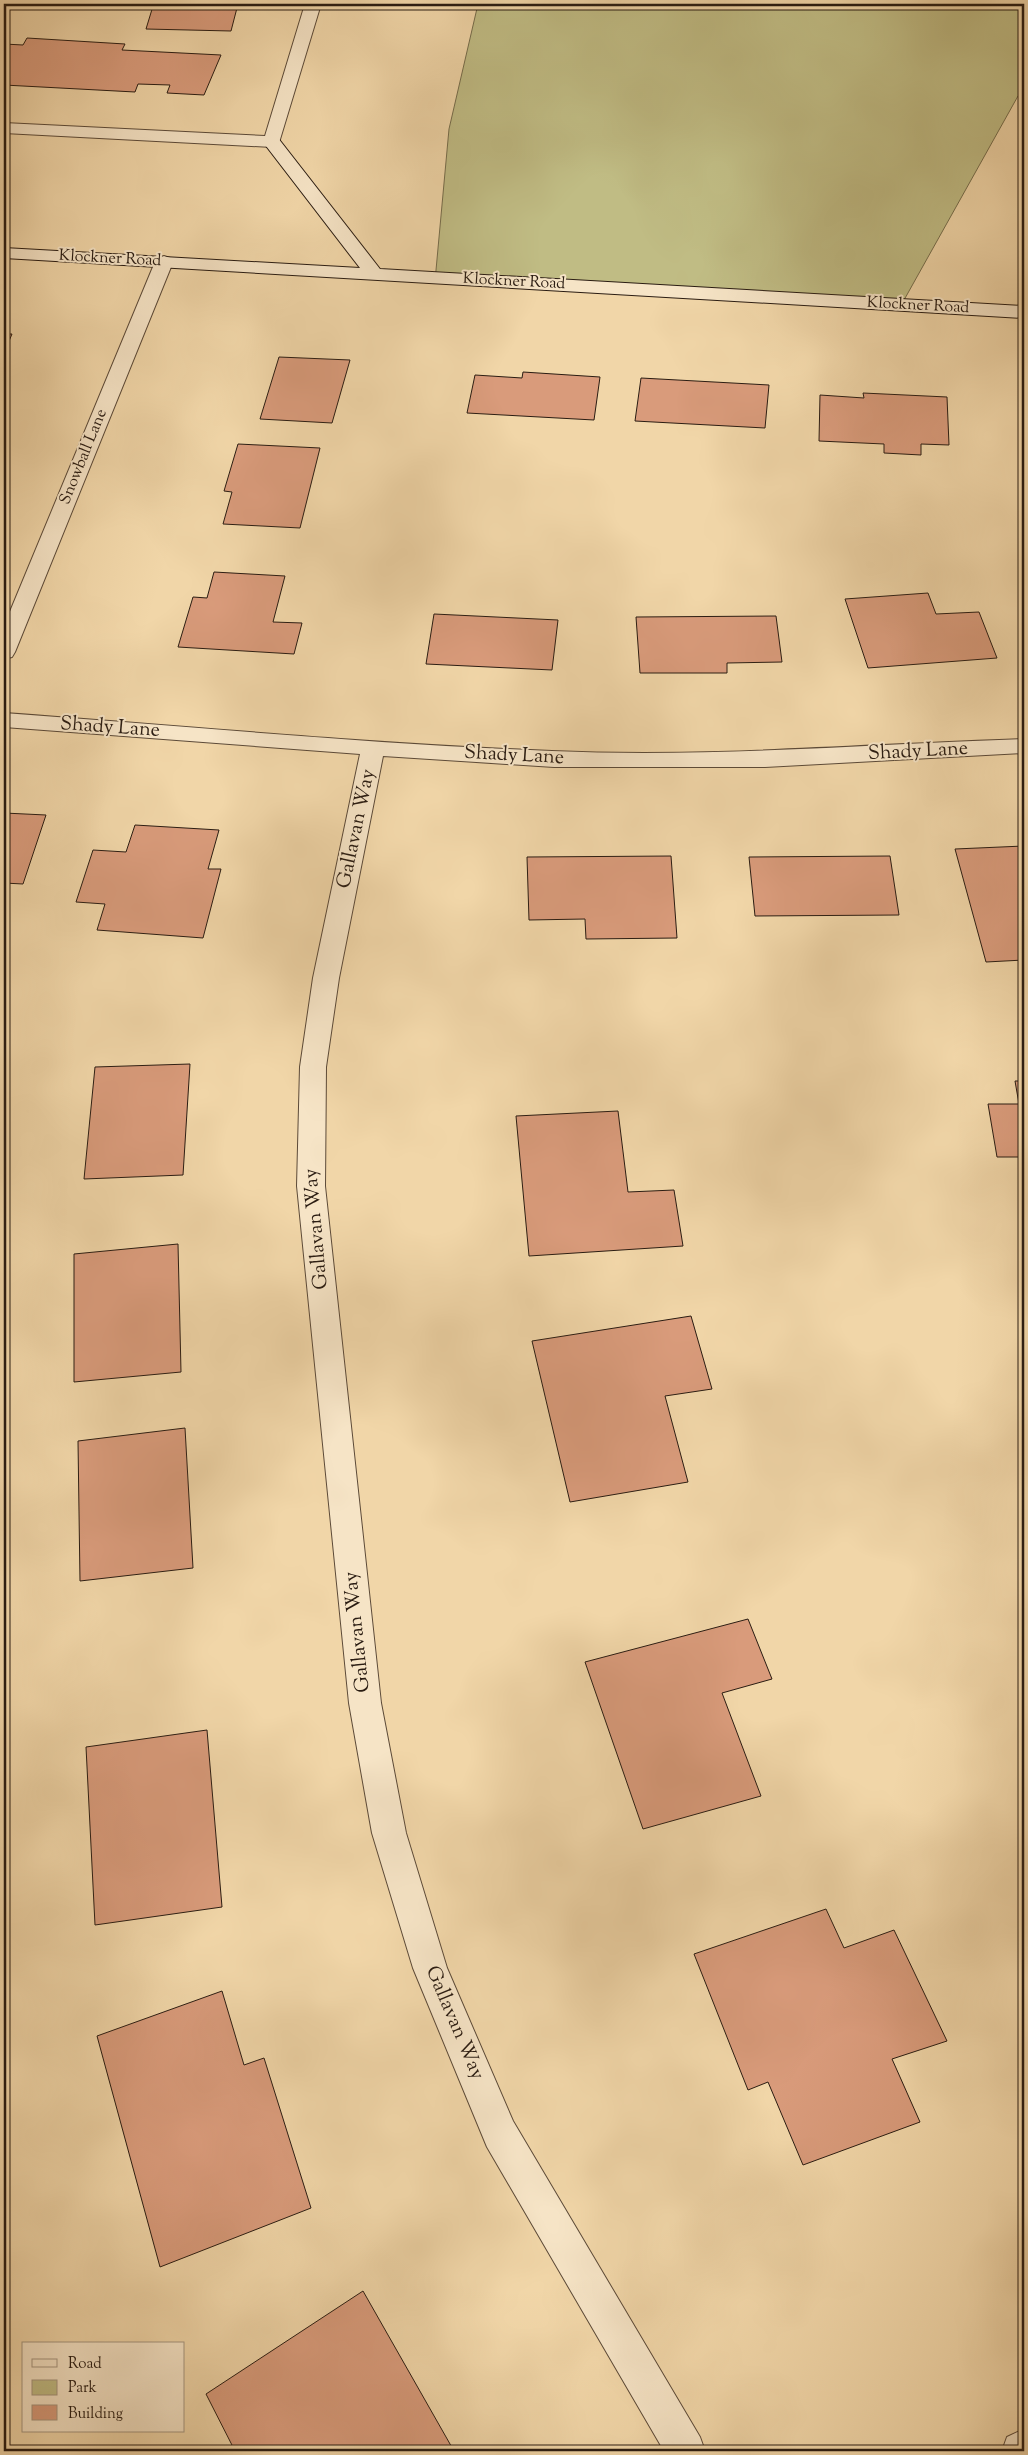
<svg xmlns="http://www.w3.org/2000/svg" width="1028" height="2455" font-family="'Sorts Mill Goudy',serif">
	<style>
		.green { fill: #c0bc84; stroke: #756c4b }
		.building { fill: #d99b7b; stroke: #2a1c12 }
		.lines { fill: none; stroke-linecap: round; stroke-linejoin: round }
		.service-casing { stroke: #5c4a38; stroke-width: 2 }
		.minor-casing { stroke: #5c4a38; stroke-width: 2 }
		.secondary-casing { stroke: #2a1c12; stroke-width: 2 }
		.service { fill: #f6e4c6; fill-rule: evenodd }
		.minor { fill: #f6e4c6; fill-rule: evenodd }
		.secondary { fill: #f6e4c6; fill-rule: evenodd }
		.labels { text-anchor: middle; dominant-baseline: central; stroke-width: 4; stroke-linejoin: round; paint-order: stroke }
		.far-street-label { font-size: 16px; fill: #2a1c12; stroke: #f6e4c6 }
		.street-label { font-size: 20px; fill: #2a1c12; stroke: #f6e4c6 }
	</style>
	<rect width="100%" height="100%" fill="#f1d6a8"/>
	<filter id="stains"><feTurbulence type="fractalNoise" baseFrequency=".004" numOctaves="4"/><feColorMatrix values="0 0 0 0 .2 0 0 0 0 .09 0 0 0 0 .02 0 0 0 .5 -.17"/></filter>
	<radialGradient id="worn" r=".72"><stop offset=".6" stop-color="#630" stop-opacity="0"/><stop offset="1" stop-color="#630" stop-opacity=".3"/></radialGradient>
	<path class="green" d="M478,4H1024V96H1018L899,309L435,281L449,129Z"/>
	<path class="building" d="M142,4H238L231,31L146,29L153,6H141Z
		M27,38L125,44L122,50L221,55L204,95L167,93L170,85L138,84L135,92L4,85V44L23,45Z
		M4,334H12L4,353Z
		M279,357L350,360L332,423L260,419Z
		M523,372L600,377L594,420L467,413L475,375L522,378Z
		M641,378L769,385L765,428L635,421Z
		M863,393L947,397L949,445L921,444V455L884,453V444L819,441L820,395L864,398Z
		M238,444L320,448L300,528L223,524L232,492L224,491Z
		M214,572L285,576L273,622L302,623L294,654L178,647L193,597L207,598Z
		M928,593L936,614L979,612L997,658L868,668L845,599Z
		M434,614L558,620L552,670L426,664Z
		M776,616L782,662L727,663V673H640L636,617Z
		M4,813L46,815L23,884L4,883Z
		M135,825L219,830L208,869H221L203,938L97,930L105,904L76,902L93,850L126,852Z
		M1024,846V960L986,962L955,849Z
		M671,856L677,938L586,939L585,919L529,920L527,857Z
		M890,856L899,915L755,916L749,857Z
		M190,1064L183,1175L84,1179L95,1067Z
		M1015,1081H1024V1157H997L988,1104H1019Z
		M618,1111L628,1192L674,1190L683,1246L529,1256L516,1116Z
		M178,1244L181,1372L74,1382V1254Z
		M691,1316L712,1389L665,1396L688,1482L570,1502L532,1341Z
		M185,1428L193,1568L80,1581L78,1441Z
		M748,1619L772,1679L722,1693L761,1796L643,1829L585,1662Z
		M207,1730L222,1907L95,1925L86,1747Z
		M826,1909L844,1948L894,1930L947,2041L892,2059L920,2122L803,2165L768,2082L748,2090L694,1954Z
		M222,1991L244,2065L264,2058L311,2208L160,2267L97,2036Z
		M363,2291L454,2451H235L206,2394Z"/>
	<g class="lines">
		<g class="service-casing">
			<path id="service" d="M305,4H321L278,146L272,147L4,133V123L265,136Z"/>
		</g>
		<g class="minor-casing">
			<path id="minor" d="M164,256L170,258L173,262L15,652L12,657L4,659V626L155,262L158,258Z
				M4,713C186,726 369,744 552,751C710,758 867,744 1024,739V753L765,767H554L383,756L339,978L326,1067L325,1186L381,1703L406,1833L447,1968L513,2121L700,2437L705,2451H664L487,2147L413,1968L372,1833L349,1703L297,1186L300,1067L313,978L360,754L4,727Z
				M1024,2429V2451H1002L1007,2437Z"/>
		</g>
		<g class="secondary-casing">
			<path id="secondary" d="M272,137L278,138L380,269L1024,306V318L4,258V248L360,268L263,142L266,138Z"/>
		</g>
		<use href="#service" class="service"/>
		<use href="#minor" class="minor"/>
		<use href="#secondary" class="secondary"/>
	</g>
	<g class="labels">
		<g class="far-street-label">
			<text transform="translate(110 259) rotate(3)">Klockner Road</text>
			<text transform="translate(514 282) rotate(3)">Klockner Road</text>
			<text transform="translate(918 306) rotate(3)">Klockner Road</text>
			<text transform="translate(84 457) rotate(-68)">Snowball Lane</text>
		</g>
		<g class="street-label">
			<text transform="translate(110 728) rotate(4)">Shady Lane</text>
			<text transform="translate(918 752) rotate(-3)">Shady Lane</text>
			<text transform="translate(514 756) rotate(3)">Shady Lane</text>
			<text transform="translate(357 829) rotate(-78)">Gallavan Way</text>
			<text transform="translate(317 1229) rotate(-95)">Gallavan Way</text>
			<text transform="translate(358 1632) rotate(-96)">Gallavan Way</text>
			<text transform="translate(454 2023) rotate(67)">Gallavan Way</text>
		</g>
	</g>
	<rect width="1028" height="2455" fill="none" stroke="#f1d6a8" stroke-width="20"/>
	<rect x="5" y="5" width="1018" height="2445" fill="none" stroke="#2a1c12" stroke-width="2.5"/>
	<rect x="10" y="10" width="1008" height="2435" fill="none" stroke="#2a1c12"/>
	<rect x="22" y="2342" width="162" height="90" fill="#f6e4c6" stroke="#a4947e"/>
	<rect x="32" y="2359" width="25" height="8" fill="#f6e4c6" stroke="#a4947e"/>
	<text x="68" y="2368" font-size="15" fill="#2a1c12">Road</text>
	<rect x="32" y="2380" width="25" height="15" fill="#c0bc84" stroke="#a4947e"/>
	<text x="68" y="2392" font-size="15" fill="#2a1c12">Park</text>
	<rect x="32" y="2405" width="25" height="15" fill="#d99b7b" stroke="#a4947e"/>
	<text x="68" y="2418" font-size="15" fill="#2a1c12">Building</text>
	<rect width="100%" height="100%" filter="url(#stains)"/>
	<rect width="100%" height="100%" fill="url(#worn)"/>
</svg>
